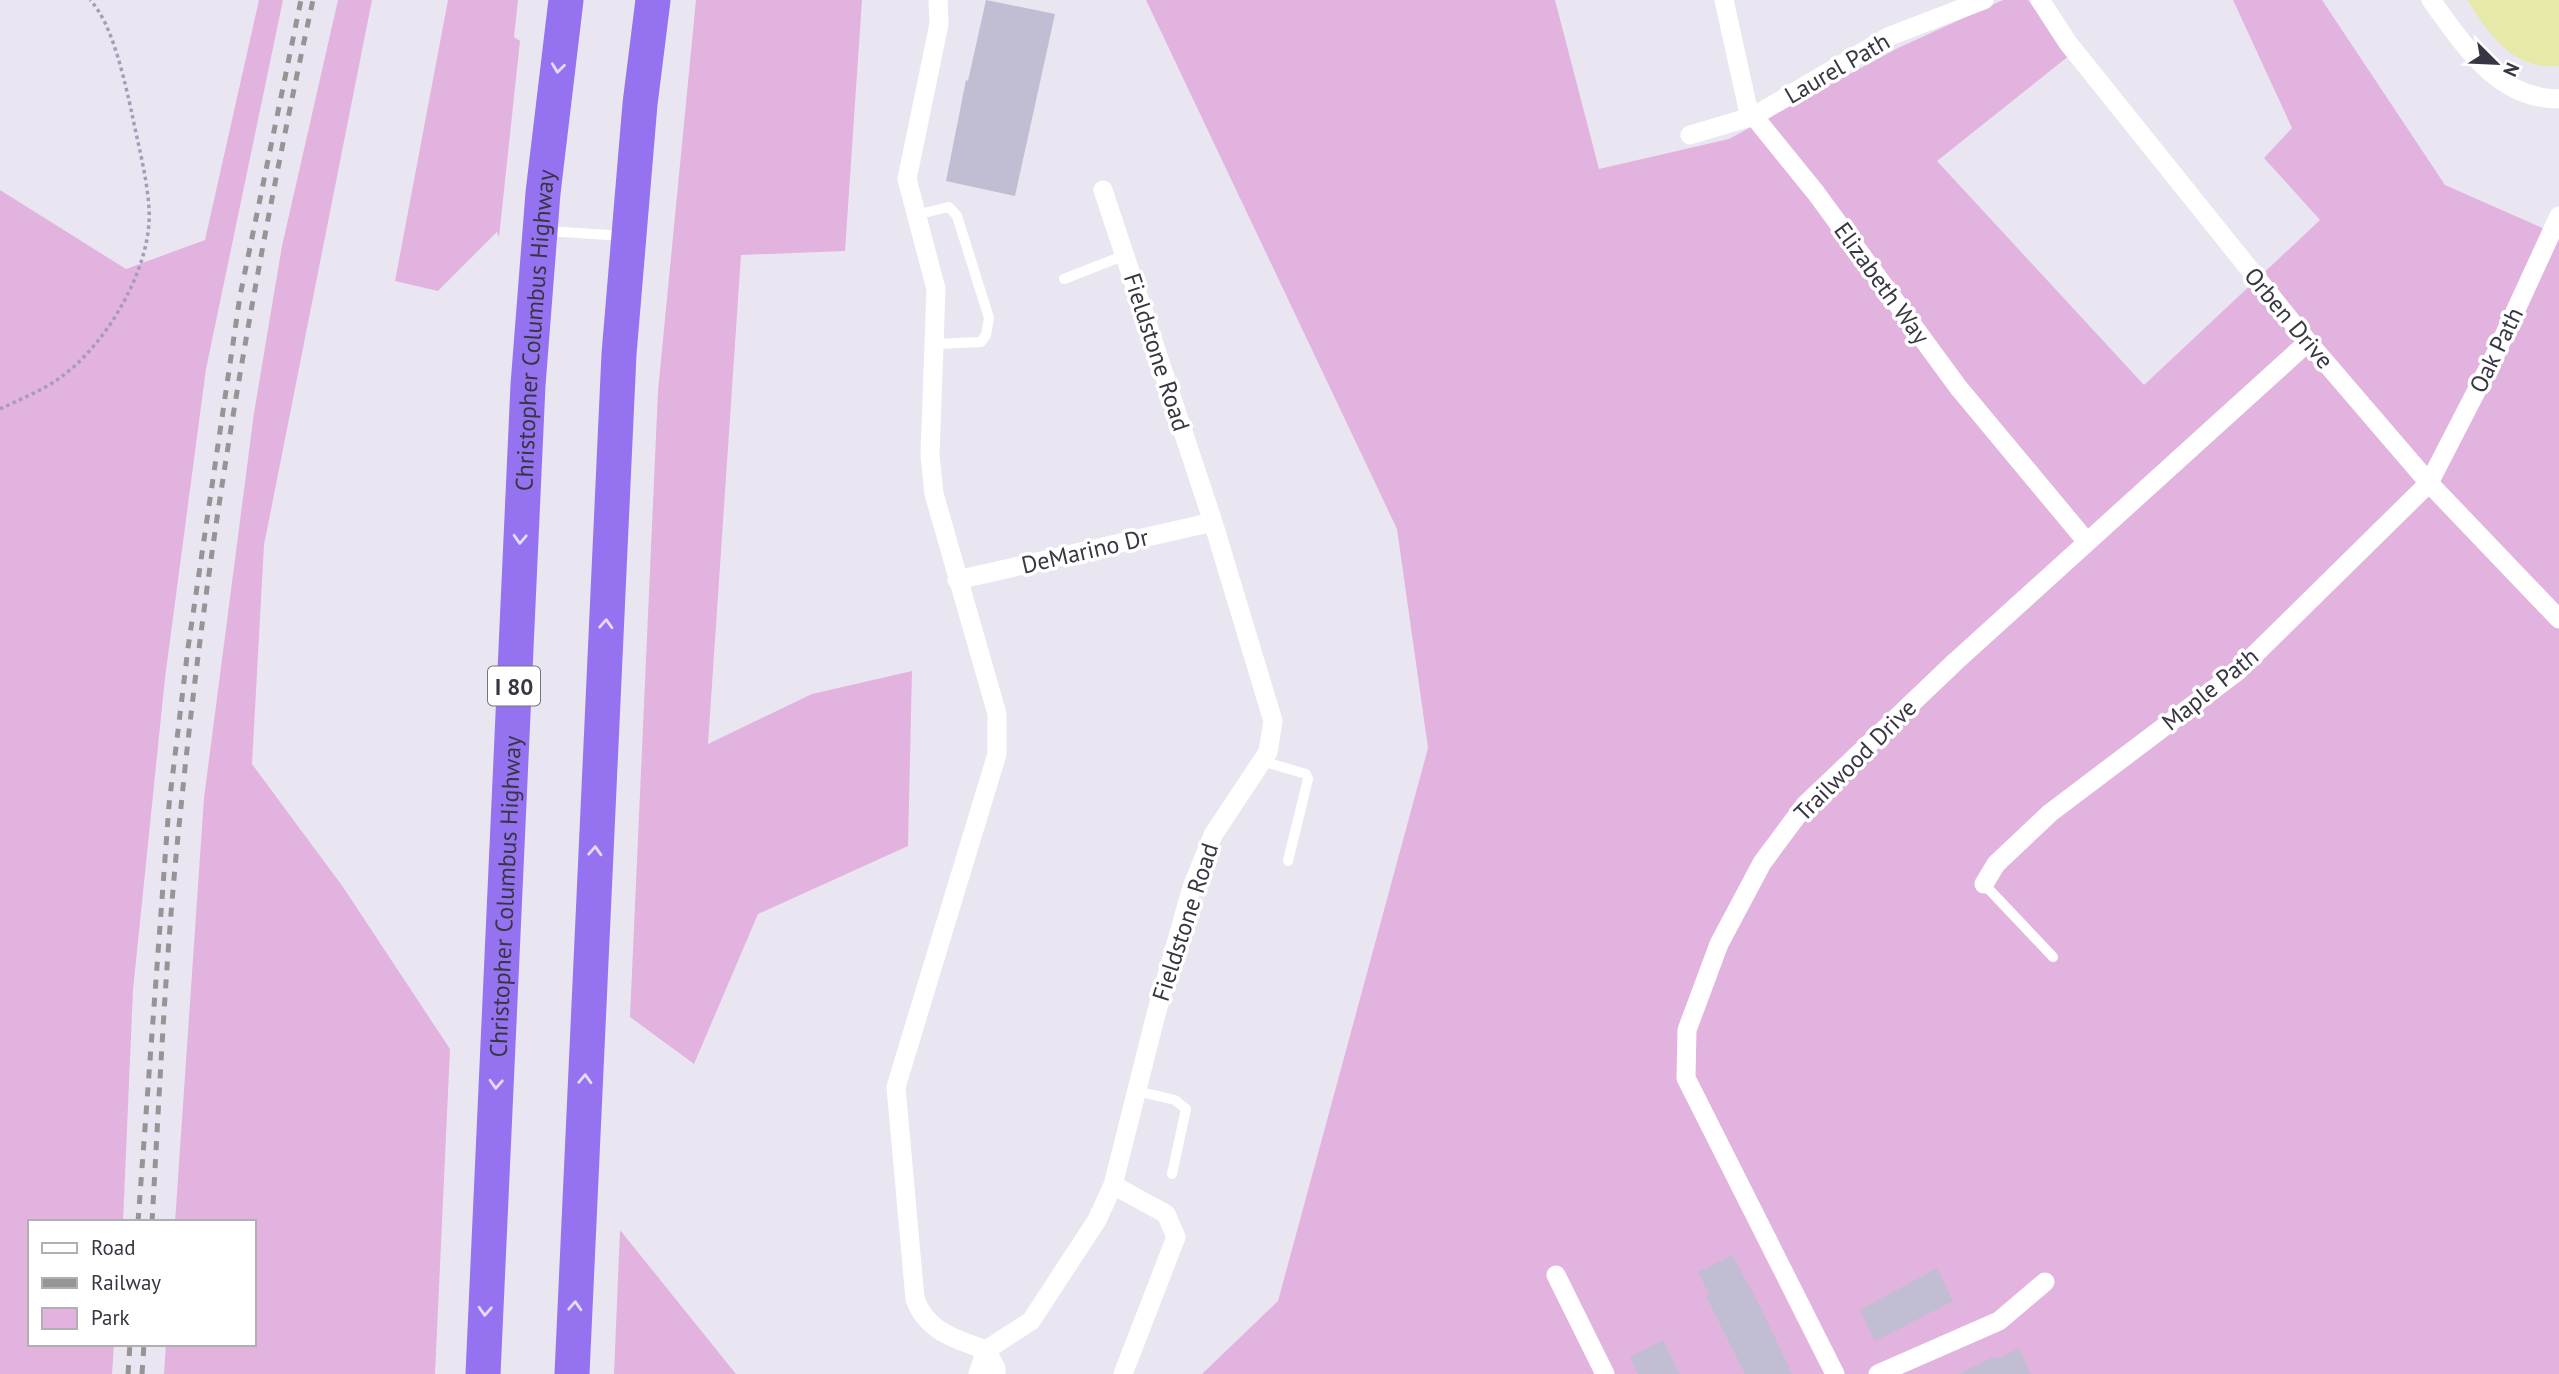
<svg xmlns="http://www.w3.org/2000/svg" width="2559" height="1374" font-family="'PT Sans',sans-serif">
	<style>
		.green { fill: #e2b3df }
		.water { fill: #e7e9a8 }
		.building { fill: #c1bdd2 }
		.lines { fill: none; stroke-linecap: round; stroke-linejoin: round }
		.path { stroke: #a59cbc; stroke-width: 3.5; stroke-dasharray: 3.5 3.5; stroke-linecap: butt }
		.lane { stroke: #fff; stroke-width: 10 }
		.street { stroke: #fff; stroke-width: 19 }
		.highway { stroke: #9573f0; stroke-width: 35 }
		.rail { stroke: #959595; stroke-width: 5; stroke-dasharray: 9 9; stroke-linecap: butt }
		.oneway { stroke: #e4dcfb }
		.labels { text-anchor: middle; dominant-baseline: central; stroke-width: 7; stroke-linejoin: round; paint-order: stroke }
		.shield { fill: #fff; stroke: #74727b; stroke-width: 2 }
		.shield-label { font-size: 23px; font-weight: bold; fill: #393643 }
		.street-label { font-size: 24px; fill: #393643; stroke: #fff }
	</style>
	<rect width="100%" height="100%" fill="#eae6f1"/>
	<path class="green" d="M259,0H283L206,369L165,678L133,990L123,1222H30V1344H114L112,1374H0V190L126,269L205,240Z
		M338,0H372L264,545L252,764L343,887L450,1049L435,1374H164L166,1344H254V1222H175L204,798L254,413L282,246Z
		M448,0H518L514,37L520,41L499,237L497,232L438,291L395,281Z
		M696,0H862L845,251L741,255L708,744L812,694L912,671L908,846L758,914L694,1064L630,1017L658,391Z
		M1146,0H1555L1599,169L1729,139L1898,48L2003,0H2028L2070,55L1937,161L2144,385L2320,220L2264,158L2292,128L2233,0H2322L2445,185L2547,230H2559V1374H1202L1278,1301L1428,748L1397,529Z
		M620,1230L736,1374H614Z"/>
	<path class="water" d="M2467,0H2559V66C2512,70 2490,35 2467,0Z"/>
	<path class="building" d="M986,0L1055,14L1015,196L946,181L966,80L968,81Z
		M1732,1255L1760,1306L1792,1374H1745L1706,1296L1709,1294L1698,1272Z
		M1937,1268L1953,1301L1875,1341L1860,1310Z
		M1663,1340L1680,1374H1638L1630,1357Z
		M2019,1348L2031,1374H1958L1995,1356L1997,1359Z"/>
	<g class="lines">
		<path class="path" d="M0,409C20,399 44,390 61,377C107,344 153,266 149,208C147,177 138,144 132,114C125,82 112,22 90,0"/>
		<path class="lane" d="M915,215L949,207L957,216L989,318L986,335L981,342L936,344
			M547,231L623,236
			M1064,279L1125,255
			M1262,761L1306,774L1308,779L1288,861
			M1984,884L2053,957
			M1137,1091L1175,1100L1186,1109L1172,1174"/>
		<path class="street" d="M938,0L939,24L907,179L936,289L930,455L934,494L997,714V754L896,1087L915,1299C927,1332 956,1339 986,1350
			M1724,0L1748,109L1816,193L1958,387L2087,542
			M2040,0L2068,43L2308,342L2429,483L2559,619
			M2431,0C2464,45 2497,99 2559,99
			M1690,135L1754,116L1890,36L1984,0
			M957,580L1213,522
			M1984,884L1996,864L2050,813L2238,671L2429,483L2496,353L2559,216
			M1113,1185L1166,1214L1176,1237L1123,1374
			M1556,1275L1605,1374
			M986,1350L1031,1321L1097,1220L1113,1185L1155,1018L1192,887L1213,835L1268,752L1273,721L1213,522L1103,190
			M986,1350L996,1368V1374
			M978,1374L986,1350
			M1835,1374L1686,1078L1687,1030L1719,944L1762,863L1805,805L1955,662L2308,342
			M1878,1374L1999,1321L2045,1282"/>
		<g class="highway">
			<path id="s1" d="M483,1374L528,385L543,193L566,0"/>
			<path d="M572,1374L619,354L640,104L653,0"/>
		</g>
		<path class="rail" d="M138,1222L169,805L188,648L240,296L301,0
			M152,1222C160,1084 166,945 181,807C208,536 255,266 313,0
			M128,1374L130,1344
			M142,1374L144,1344"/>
	</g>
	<defs><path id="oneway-chevron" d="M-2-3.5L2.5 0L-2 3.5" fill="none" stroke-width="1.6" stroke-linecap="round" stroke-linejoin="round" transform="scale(1.75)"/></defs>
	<g class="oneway">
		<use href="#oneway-chevron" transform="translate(558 68) rotate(97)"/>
		<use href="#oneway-chevron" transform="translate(520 539) rotate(93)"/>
		<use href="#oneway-chevron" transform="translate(606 624) rotate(-87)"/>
		<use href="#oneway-chevron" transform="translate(595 851) rotate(-87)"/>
		<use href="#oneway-chevron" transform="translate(585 1079) rotate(-88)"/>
		<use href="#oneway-chevron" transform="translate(496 1084) rotate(93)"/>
		<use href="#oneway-chevron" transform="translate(575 1306) rotate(-87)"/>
		<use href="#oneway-chevron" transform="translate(485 1311) rotate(93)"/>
	</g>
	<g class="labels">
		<rect class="shield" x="488" y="666.5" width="52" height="39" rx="5"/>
		<g class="shield-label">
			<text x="514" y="686">I 80</text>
		</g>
		<g class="street-label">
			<text transform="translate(1837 68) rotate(-30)">Laurel Path</text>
			<text transform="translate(1882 283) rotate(54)">Elizabeth Way</text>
			<text transform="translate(2289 318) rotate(50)">Orben Drive</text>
			<text stroke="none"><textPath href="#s1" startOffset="1045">Christopher Columbus Highway</textPath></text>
			<text transform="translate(2496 350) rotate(-64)">Oak Path</text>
			<text transform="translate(1157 352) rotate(72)">Fieldstone Road</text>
			<text transform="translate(1085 551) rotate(-13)">DeMarino Dr</text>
			<text transform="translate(2210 689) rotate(-39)">Maple Path</text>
			<text transform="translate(1855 760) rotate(-45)">Trailwood Drive</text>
			<text stroke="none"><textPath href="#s1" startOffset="478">Christopher Columbus Highway</textPath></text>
			<text transform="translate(1185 922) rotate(-72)">Fieldstone Road</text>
		</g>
	</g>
	<rect x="28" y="1220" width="228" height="126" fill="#ffffff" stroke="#b0afb4" stroke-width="2"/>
	<rect x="42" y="1243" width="35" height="10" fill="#ffffff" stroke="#b0afb4" stroke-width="2"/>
	<text x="91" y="1255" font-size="21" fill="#393643">Road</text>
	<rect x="42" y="1278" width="35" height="10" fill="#959595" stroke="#b0afb4" stroke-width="2"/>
	<text x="91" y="1290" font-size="21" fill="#393643">Railway</text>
	<rect x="42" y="1308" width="35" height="21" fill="#e2b3df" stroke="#b0afb4" stroke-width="2"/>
	<text x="91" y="1325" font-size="21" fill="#393643">Park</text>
	<g transform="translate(2496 63) rotate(114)" stroke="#ffffff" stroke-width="5" paint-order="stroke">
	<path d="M0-5L12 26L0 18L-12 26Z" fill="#393643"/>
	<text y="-10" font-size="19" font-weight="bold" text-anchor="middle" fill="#393643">N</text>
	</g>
</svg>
